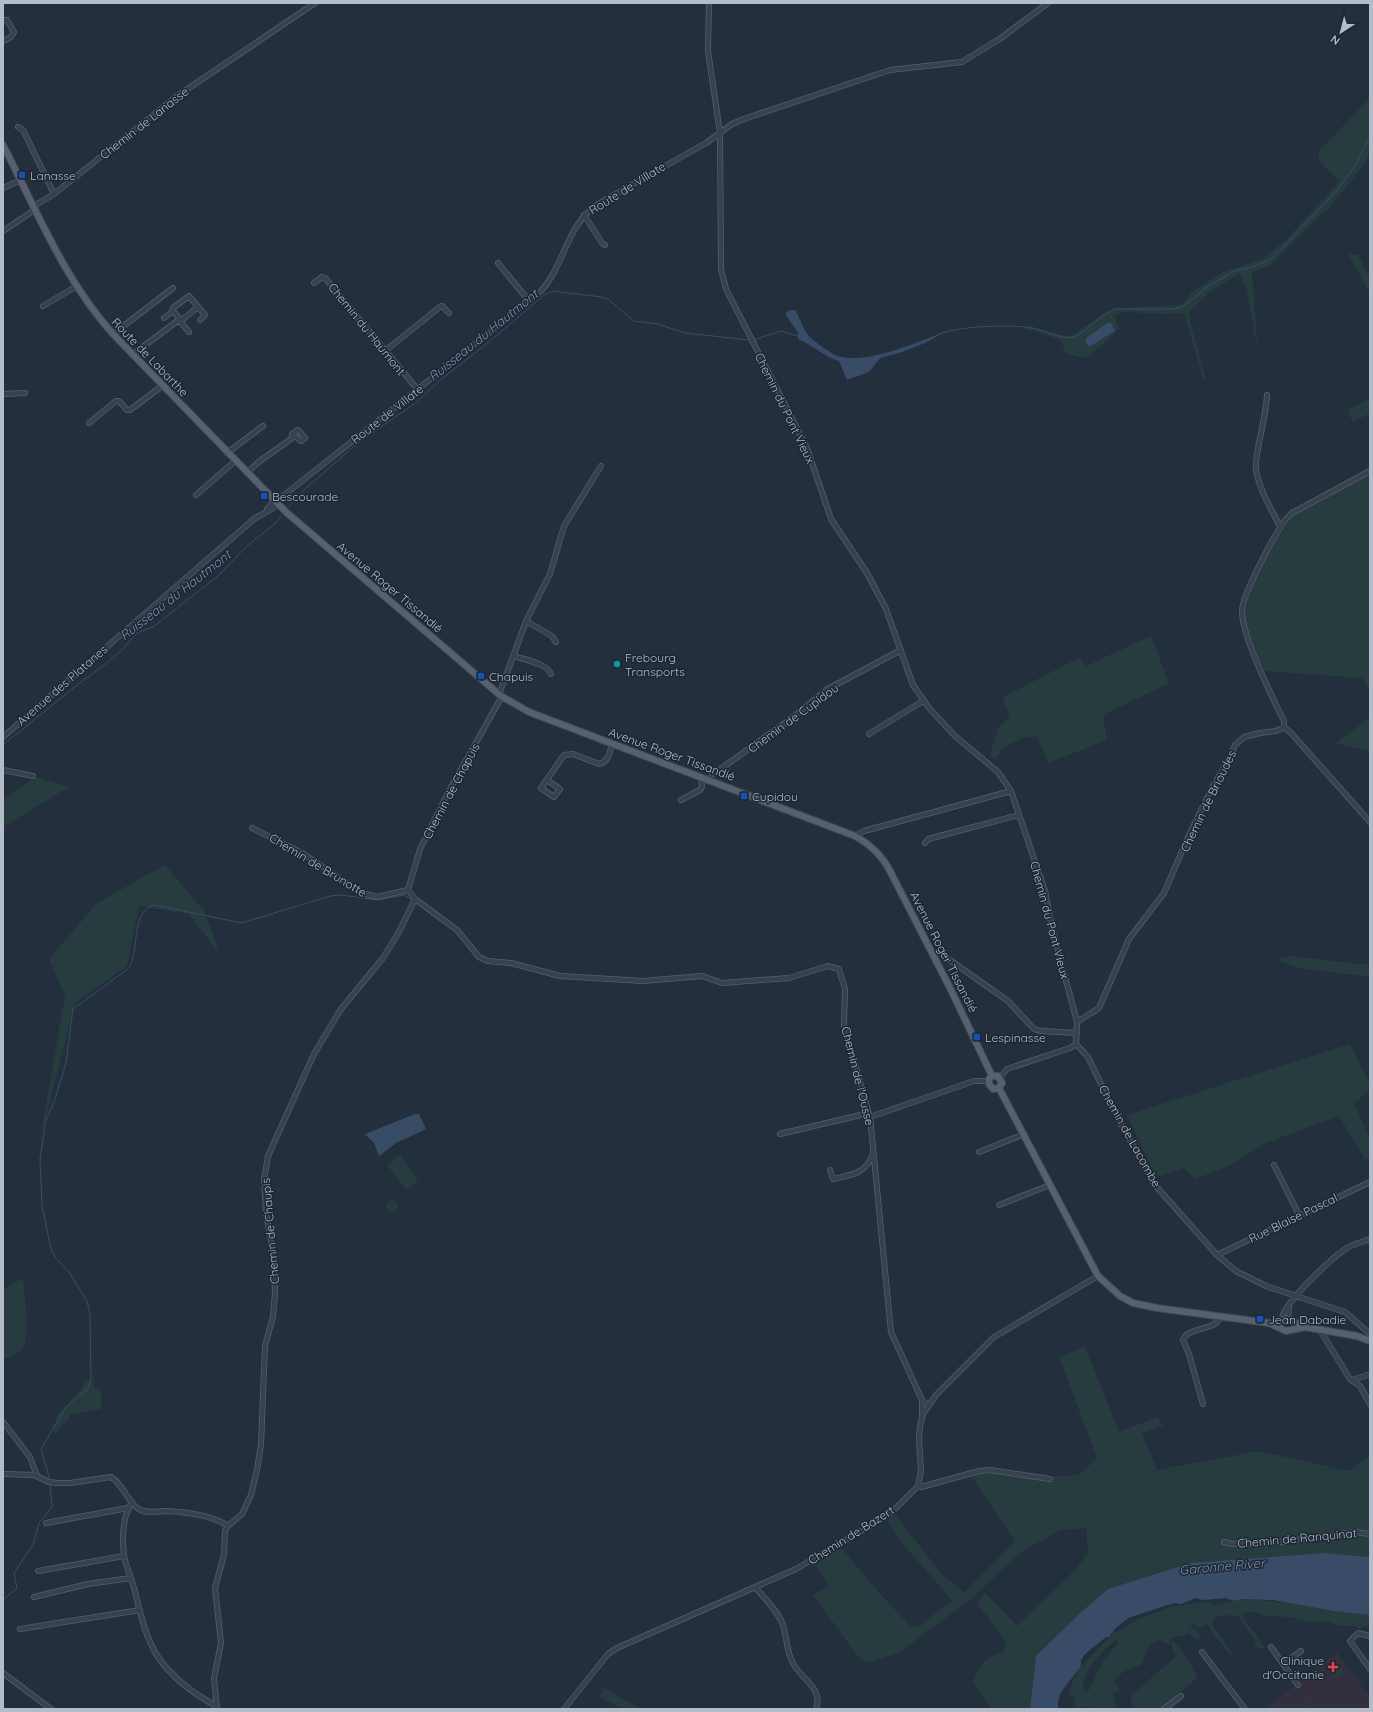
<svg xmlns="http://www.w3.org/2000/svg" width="1373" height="1712" font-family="Quicksand,sans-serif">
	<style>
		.medical { fill: #32303f }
		.green { fill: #263c3f; fill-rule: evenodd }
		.water { fill: #394c67 }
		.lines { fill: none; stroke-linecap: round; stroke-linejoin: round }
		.stream { stroke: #394c67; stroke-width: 1 }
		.minor-casing { stroke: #565f6c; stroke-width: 6 }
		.major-casing { stroke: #414a57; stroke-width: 8 }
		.minor { stroke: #38414e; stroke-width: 4.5 }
		.major { stroke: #56606e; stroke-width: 6 }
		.transit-dot { fill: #1a4fb4; stroke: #1d2633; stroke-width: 1.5 }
		.culture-dot { fill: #0f9aa8; stroke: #1d2633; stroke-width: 1.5 }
		.health-dot { fill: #e0444e; stroke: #1d2633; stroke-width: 1.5 }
		.labels { text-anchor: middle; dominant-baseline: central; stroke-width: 3; stroke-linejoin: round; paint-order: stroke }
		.street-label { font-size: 12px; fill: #b4bcc9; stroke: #1d2633 }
		.poi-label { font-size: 12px; fill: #b4bcc9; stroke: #1d2633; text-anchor: start }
		.water-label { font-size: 13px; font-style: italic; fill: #7c92b1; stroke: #1d2633 }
	</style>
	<rect width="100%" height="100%" fill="#242f3e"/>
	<path class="medical" d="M1337,1652L1370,1697V1709H1265Z"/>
	<path class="green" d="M1370,98V152L1364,165L1329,208L1319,216L1270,266L1255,271L1252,274L1258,354L1247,290L1239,273L1210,292L1190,310L1189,316L1205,377L1203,379L1184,313L1164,314L1125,312L1114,316L1119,327C1114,335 1093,355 1084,357C1078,358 1071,354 1065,352L1061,340L1033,330H1025L1026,325L1065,336H1072L1104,313L1116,308L1182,305L1191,293L1223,272L1263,259L1285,241L1340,181L1318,160L1319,151Z
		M1348,254L1358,255L1370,278V293Z
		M1369,399L1370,413L1353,422L1347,410Z
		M1370,474V691L1362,678L1264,671C1258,656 1247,635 1245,619C1242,596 1278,531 1294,515Z
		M1151,636L1169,683L1103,715L1107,740L1048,763L1037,737H1024L1002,748L996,760L990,755L998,728L1010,717L1003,698L1005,696L1079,658L1086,666Z
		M1370,717V752L1336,743Z
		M36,777L69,787L3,827V799Z
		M165,865L198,904L203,907L219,953L189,914L139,906L127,966L75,1003L39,1145L65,996L49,959L97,903Z
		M1290,956L1370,965V977L1298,968L1276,960Z
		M1350,1044L1370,1085V1090L1354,1103L1370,1139V1157L1365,1159L1339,1116L1266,1143L1226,1167L1196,1179L1184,1168L1156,1177L1127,1115Z
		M400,1154L418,1180L406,1190L387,1165Z
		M386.5 1206a5.5 5.5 0 1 1 11 0a5.5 5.5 0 1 1-11 0Z
		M23,1278C24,1294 31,1337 22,1349C17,1355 10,1358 3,1359V1290Z
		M1085,1347L1119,1432L1158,1417L1163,1426L1142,1433L1157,1470L1259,1451L1349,1471L1370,1455V1557L1325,1553L1190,1563L1108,1589L1080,1613L1036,1656L1030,1709H992L973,1683C980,1663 983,1659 1003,1652L1006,1642L977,1603L985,1593L1017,1626L1076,1569L1088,1553L1086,1528L1061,1530L1021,1552L970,1600L898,1653L866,1663L856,1654L813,1595L829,1586L812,1561L841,1547L875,1588L911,1627H919L952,1600L903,1544L886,1519L894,1513L940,1572L964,1593L1015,1541L967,1470L1048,1477L1079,1475L1097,1458L1059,1357Z
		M94,1377V1388L101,1389V1409L72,1414L56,1434L51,1426L55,1423L58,1414L82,1389L85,1382Z
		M1241,1599C1285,1600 1327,1610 1370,1615V1628L1366,1626L1360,1629L1354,1626H1340L1326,1621L1312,1622L1289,1617L1266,1616L1257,1613L1246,1612L1241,1615L1265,1648L1261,1649L1255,1645V1640L1239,1617L1235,1615L1218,1616L1212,1622L1213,1626L1233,1654L1232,1657L1212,1632L1209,1625L1207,1624L1198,1628L1193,1623L1190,1626L1200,1635L1199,1641L1188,1633L1185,1636C1179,1635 1174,1636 1170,1640L1171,1643L1169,1645L1158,1640C1145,1645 1148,1652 1142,1664L1123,1672L1114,1680L1118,1688L1122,1689L1113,1694L1117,1709H1093L1088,1706L1077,1709L1075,1706V1699L1069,1692L1073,1681L1081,1666L1114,1633L1141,1618L1170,1607L1203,1602H1208L1214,1606ZM1116,1640L1118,1643L1103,1661L1089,1690L1086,1692L1083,1690C1081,1672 1103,1650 1116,1640Z
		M1172,1641L1175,1642L1176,1645L1182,1650L1183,1654L1189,1661L1197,1678L1161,1709H1137L1131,1701V1696L1176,1656L1172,1650Z
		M1338,1668L1343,1669L1342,1674L1334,1678L1331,1675Z
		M604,1688L641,1709H623L600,1697Z
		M1294,1690L1299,1691L1311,1706L1306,1709H1301L1306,1705L1304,1702L1306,1700L1299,1691L1297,1693L1295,1691L1285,1699Z"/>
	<path class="water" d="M791,310H795C801,319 804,333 812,339C818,344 828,351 835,355C863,367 920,341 947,331L925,343L902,352L880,358L869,372L847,380L839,361C824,357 813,345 798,339V333L786,315V312Z
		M1109,322L1112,324L1115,331L1089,347L1086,343V338Z
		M415,1114H419L426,1129L396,1143L379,1156L374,1143L365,1134Z
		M1325,1553L1370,1557V1615L1334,1611L1273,1600L1241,1599L1235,1601L1225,1598L1203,1600L1196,1598L1181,1604L1174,1603L1128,1618L1115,1629L1109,1637H1106L1085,1654L1081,1660V1666L1061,1692L1058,1702V1709H1030L1036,1656L1080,1613L1108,1589L1190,1563Z"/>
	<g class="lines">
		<path class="stream" d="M937,335C956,326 1010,324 1032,328C1043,330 1064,340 1074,337C1086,332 1100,315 1115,309H1176L1187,304L1207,287L1234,271L1253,267L1273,258L1338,189L1355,166L1370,137
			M753,340L781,331L798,336
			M288,507L306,488L359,442L417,402L440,380L489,342L544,295L552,291L602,297L608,299L634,321L658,324L685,333L750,340
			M3,745L81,682L103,666L121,651L137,633L153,627L219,575L247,546L276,523L281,516
			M50,1480L41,1449L65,1409L76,1398L88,1389L91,1378L90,1314L87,1301L69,1272L55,1257L51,1249L42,1206L40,1159L46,1120L54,1102L66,1063L73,1009L128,969C141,951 129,913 154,905L242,923L330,896L341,895L378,900L404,895L413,900
			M3,1600L17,1588L14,1573L33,1545L39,1523L52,1507L50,1483"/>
		<g class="minor-casing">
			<path id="minor" d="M709,3L708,51L720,133L721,269L726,289L807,448L831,519L867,573L886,609L913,685L929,708L955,736L998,772L1011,791L1045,891L1052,928L1077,1022
				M3,20H7L14,32L11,37L3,41
				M18,127L23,130L54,194
				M3,188L21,180
				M34,206L54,194L177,96L315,3
				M584,215L602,243L605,245
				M3,231L36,209
				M498,263L529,301
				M314,283L322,277L325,278L418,390
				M43,306L77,286
				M172,311L173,308L189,296L205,315L200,320
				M180,319L182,320L198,307
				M179,320L189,332
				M113,334L173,288
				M385,351L441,306H442L449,313
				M132,355L180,319L173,311L164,318
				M3,394L25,393
				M1267,395C1266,418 1258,440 1256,463C1254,480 1272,511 1280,526
				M89,423L116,401H119L127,410H130L162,386
				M227,453L263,426
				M247,473L260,461L295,436L301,441L305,438L298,430L292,434L294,437
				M196,495L235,461
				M267,509L276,499L283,496L539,293C565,267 565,226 598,204L706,143L732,124L744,119L890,70L962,62L1001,38L1048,3
				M526,621L552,636L556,642
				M514,656C525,660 546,663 551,674
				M1284,727L1291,733L1370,822
				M869,734L923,701
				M3,737L254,519C262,514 275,508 280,502
				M3,770L33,776
				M547,780L560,789L554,797L541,788L564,755L573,754L599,764C609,762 610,752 612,743
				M710,780L712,775L788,721L826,690L901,650
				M681,800L700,790L702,787L701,777
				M252,828L302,853L362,893L377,897L408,890
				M855,836L864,831L1011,791
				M925,843L928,839L1019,815
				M408,890L415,899L457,930L479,957L488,961L511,963L560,976L643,981L702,976L722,983L789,978L828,966L839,969L845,989L844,1025L870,1117L891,1332L922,1400L928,1405
				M408,890L420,849L450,789L501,698L500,692L526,621L550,574L564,526L601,466
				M944,956L1008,1001L1034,1029L1041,1031L1077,1033
				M1076,1044L1088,1057L1113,1109L1154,1184L1217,1255L1236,1271L1266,1286L1345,1312L1370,1334
				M1000,1078L1007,1069L1070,1048L1076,1044L1077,1022L1099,1008L1129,939L1164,893L1189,835L1213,786L1231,756L1235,745L1244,737L1260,733L1276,731L1284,727V721C1272,697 1241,635 1242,610C1243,594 1275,533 1286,519L1292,513L1370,471
				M870,1117L974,1081H988
				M780,1134L869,1113
				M979,1152L1024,1134
				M1274,1165L1299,1215
				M830,1170L833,1179C851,1175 865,1174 872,1156
				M999,1205L1050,1185
				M1217,1255L1370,1182
				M1282,1319C1283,1303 1333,1257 1347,1248C1354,1244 1362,1242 1370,1239
				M1288,1319L1289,1305
				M1320,1330L1350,1379L1360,1386L1370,1404
				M1352,1380L1370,1374
				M922,1400V1416
				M1203,1404L1189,1354L1183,1340C1187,1327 1215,1331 1221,1317
				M3,1422L30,1457L37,1476
				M3,1474L34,1475L49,1482L56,1483H70L111,1477C124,1484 130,1509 144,1511C151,1513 159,1511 166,1511C186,1512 212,1515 228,1526
				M918,1486L921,1487L979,1471L990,1470L1050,1479
				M132,1502C122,1517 122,1538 124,1556C126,1566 131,1577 134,1588C140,1611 145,1637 158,1657C173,1679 194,1694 216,1706
				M46,1523L128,1508
				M1224,1542L1232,1544L1282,1542L1355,1532L1370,1534
				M38,1571L124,1556
				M756,1588C765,1599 778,1611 783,1625C787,1637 786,1651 793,1663C801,1679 824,1689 816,1709
				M34,1597L88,1584L131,1578
				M20,1629L140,1610
				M1370,1636L1358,1633L1350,1641L1370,1669
				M1271,1647L1298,1685
				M1202,1652L1245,1709
				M1283,1664L1301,1651
				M3,1673L51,1709
				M217,1709L214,1678L221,1643L215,1588L224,1555L225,1531L228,1526L242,1514L251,1495L257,1470L261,1444L265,1346L273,1317L275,1293L274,1258L266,1213L264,1180L268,1156L314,1054L341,1009L383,958L400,930L415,899
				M564,1709L608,1654L617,1648L796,1569L880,1520L896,1508L918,1486L921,1471L919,1439L920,1426L923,1414L936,1395L994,1337L1098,1276
				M1164,1709L1181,1696"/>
		</g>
		<g class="major-casing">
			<path id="major" d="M3,145C36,209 64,280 113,334L286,512L501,696L529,712L855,836C871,845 882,855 890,871L951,990L992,1076
				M992,1076L989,1079V1084L993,1089L999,1088
				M992,1076H998L1002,1083L999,1088
				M999,1088L1098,1276L1120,1296L1133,1303L1157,1308L1269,1323L1286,1331L1305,1327
				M1280,1328L1279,1321L1286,1318L1305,1327L1357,1336L1370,1341"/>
		</g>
		<use href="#minor" class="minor"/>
		<use href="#major" class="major"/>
	</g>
	<g class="transit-dot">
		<rect x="18" y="171" width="8" height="8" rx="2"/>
		<rect x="260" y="492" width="8" height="8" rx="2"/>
		<rect x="477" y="672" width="8" height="8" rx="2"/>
		<rect x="740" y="792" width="8" height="8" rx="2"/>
		<rect x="973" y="1033" width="8" height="8" rx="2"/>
		<rect x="1256" y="1315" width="8" height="8" rx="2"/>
	</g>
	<circle class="culture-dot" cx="617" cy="664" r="4"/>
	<path class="health-dot" d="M1331 1661h4v4h4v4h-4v4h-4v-4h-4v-4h4z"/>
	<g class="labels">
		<g class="street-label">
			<text transform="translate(144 123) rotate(-38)">Chemin de Lanasse</text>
			<text transform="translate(627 188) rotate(-32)">Route de Villate</text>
			<text transform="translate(367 329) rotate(51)">Chemin du Haumont</text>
			<text transform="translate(150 357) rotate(46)">Route de Labarthe</text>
			<text transform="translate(785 408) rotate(64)">Chemin du Pont Vieux</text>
			<text transform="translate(387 414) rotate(-38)">Route de Villate</text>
			<text transform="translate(390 587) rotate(40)">Avenue Roger Tissandié</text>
			<text transform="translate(62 685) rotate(-41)">Avenue des Platanes</text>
			<text transform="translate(793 718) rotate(-36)">Chemin de Cupidou</text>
			<text transform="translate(672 754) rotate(20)">Avenue Roger Tissandié</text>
			<text transform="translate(451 791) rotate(-62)">Chemin de Chapuis</text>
			<text transform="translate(1208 801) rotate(-64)">Chemin de Brioudes</text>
			<text transform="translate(318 865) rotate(31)">Chemin de Brunotte</text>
			<text transform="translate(1050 920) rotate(75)">Chemin du Pont Vieux</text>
			<text transform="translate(944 952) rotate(63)">Avenue Roger Tissandié</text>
			<text transform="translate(858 1076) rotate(76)">Chemin de l'Ousse</text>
			<text transform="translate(1130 1136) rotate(61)">Chemin de Lacombe</text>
			<text transform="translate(1293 1218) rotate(-26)">Rue Blaise Pascal</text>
			<text transform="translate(270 1231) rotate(-95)">Chemin de Chaupis</text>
			<text transform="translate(851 1535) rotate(-32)">Chemin de Bazert</text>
			<text transform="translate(1297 1538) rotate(-5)">Chemin de Ranquinat</text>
		</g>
		<g class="poi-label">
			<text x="30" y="175">Lanasse</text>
			<text x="272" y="496">Bescourade</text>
			<text x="625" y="657">Frebourg<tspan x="625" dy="14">Transports</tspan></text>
			<text x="489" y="676">Chapuis</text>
			<text x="752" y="796">Cupidou</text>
			<text x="985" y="1037">Lespinasse</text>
			<text x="1268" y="1319">Jean Dabadie</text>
			<text x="1324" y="1660" text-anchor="end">Clinique<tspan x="1324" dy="14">d'Occitanie</tspan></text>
		</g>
		<g class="water-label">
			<text transform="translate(483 335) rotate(-39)">Ruisseau du Hautmont</text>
			<text transform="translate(175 595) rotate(-38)">Ruisseau du Hautmont</text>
			<text transform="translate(1222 1566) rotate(-5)">Garonne River</text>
		</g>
	</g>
	<rect width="1373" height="1712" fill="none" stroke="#b4bcc9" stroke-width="8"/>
	<g transform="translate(1341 32) rotate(216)" stroke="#1d2633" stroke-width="3" paint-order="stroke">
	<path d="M0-3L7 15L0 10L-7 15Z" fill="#b4bcc9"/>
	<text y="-6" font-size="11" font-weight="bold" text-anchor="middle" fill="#b4bcc9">N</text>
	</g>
</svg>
